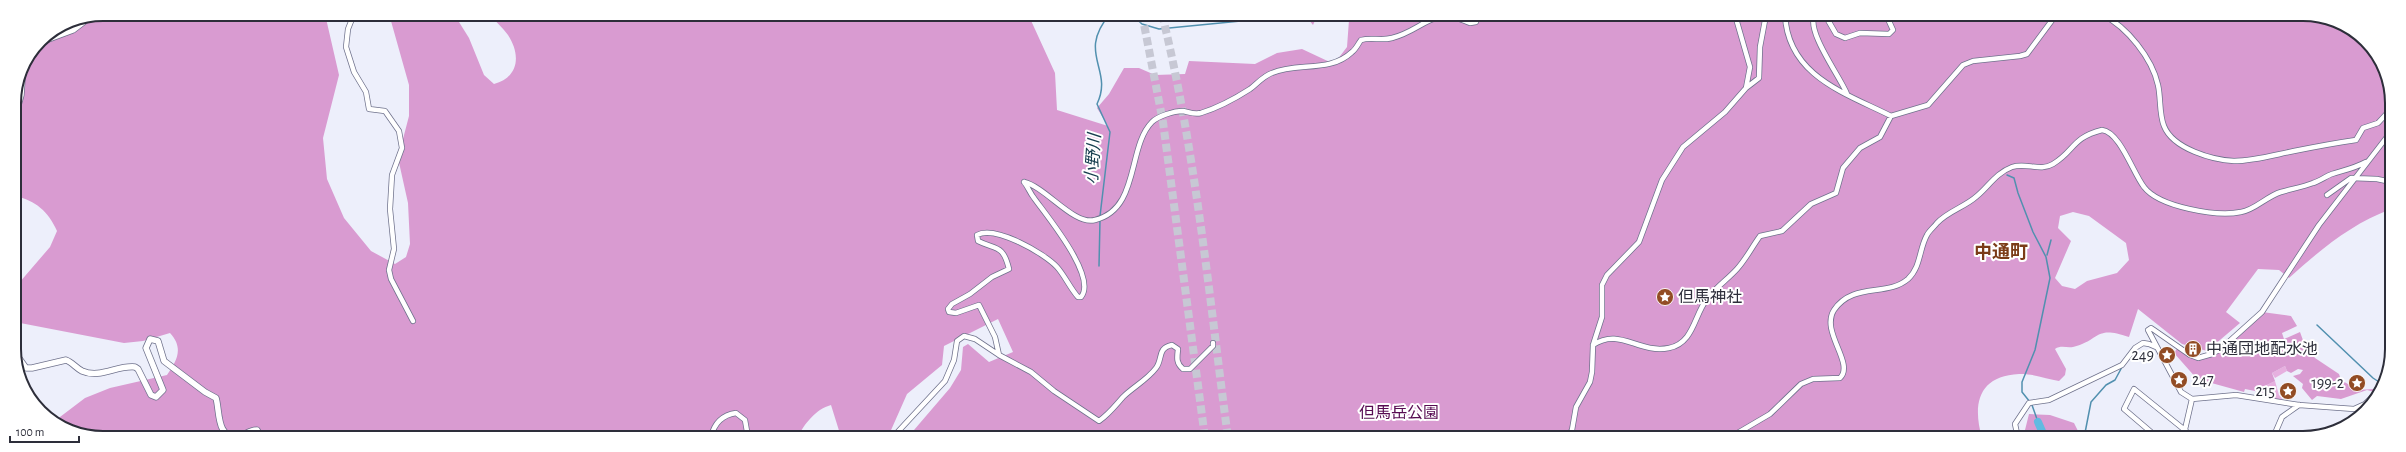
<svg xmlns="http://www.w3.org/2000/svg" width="2406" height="452" font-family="'Alegreya Sans','Noto Sans JP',sans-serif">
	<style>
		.green { fill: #e6b0df }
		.forest { fill: #d99bd1; fill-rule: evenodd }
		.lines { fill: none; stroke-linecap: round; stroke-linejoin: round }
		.stream { stroke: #5190af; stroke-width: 1.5 }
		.river { stroke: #60bae1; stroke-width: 8 }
		.motorway-tunnel { stroke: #c7c8d4; stroke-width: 8; stroke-dasharray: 8 4; stroke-linecap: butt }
		.minor-casing { stroke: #6f728c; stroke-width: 6 }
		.tertiary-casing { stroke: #6f728c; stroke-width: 7 }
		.minor { stroke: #fff; stroke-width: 4.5 }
		.tertiary { stroke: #fff; stroke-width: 5.5 }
		.labels { text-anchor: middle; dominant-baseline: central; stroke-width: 4; stroke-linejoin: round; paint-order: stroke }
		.poi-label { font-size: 16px; fill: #2d2e3a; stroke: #fff; text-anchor: start }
		.park-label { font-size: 16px; fill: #570c52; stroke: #fff }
		.water-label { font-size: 17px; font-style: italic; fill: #153d4e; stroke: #fff }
		.quarter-label { font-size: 18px; font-weight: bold; fill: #7b3c17; stroke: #fff }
		.rim { fill: none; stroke: #2d2e3a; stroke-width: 2 }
	</style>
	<rect width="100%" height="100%" fill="#edeffb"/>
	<path class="green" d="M2285,366L2287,371L2275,378L2272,373Z
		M2275,381L2279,395L2283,400L2264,398L2263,387Z"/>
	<path class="forest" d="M103,14H325L339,75L323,138L327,179L344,218L371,251L395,264L406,257L410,244L408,203L398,158L409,116V85L389,14H446L459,22L469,38L484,75L494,84C519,77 521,55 508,35C503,28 495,21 489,14H1028L1055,73L1057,110L1108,126L1097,108L1109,94L1124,68H1139L1155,75L1185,74L1189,61L1255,64L1277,53L1302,49L1334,64L1347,47L1349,20L1354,14L2315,15L2362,36L2390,85V151L2387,156L2388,174L2391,176V209C2351,224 2320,250 2289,278L2279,270L2258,269L2226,312L2240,323L2207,351L2182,344L2138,309L2129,337C2094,325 2101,340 2073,347C2066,348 2061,345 2055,349L2066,369L2065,375L2059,381C2047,379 2031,373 2019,374C1979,376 1972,403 1982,438L908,437L950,388L961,370L963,347L968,344L989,362L1013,352L998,319L944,346L942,365L907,394L888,437H841L831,405C816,409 804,424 798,437H91L56,420L85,398L110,388L167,375C177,361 184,348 170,333L143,341L124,343L15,322V291L19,283L50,247L57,231C48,211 36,201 15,196L14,103L21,69L40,40L69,21ZM2073,212L2089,216L2126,243L2129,260L2117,273L2087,281L2075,289L2062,286L2055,278L2071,241L2058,228L2060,216Z
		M1304,14H1318L1313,25Z
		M2262,312L2291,316L2297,326L2282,333L2284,339L2300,332L2304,343L2315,358L2339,374L2341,380L2358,390L2374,389L2378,393L2367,390L2341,399L2317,396L2312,400L2302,388L2303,384L2293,376L2300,374L2303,370L2298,369L2291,373L2287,371L2285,366L2272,373L2275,381L2263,387L2265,393L2245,389L2244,392L2197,379L2174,353L2178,347L2198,358L2212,354Z
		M2029,414L2050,415L2074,423L2078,431L2074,438H2023Z"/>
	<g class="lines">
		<path class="stream" d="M1131,14L1142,24L1159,29L1251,20L1266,14
			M331,21L333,14
			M2007,175L2014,178L2018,193L2033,232L2046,257L2050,278L2035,350L2022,382V392L2030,402
			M1100,216L1110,132L1097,104C1114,69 1076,54 1110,14
			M2047,255L2051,240
			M1099,266L1100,220
			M2317,325L2373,378L2382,384
			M2032,405L2038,422
			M2084,438L2091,402L2106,385L2115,380L2122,367"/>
		<path class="river" d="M2038,422L2045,438
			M2277,437L2278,438"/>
		<path class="motorway-tunnel" d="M1142,14L1163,122L1205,438
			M1162,14C1196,153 1209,296 1228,438"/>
		<g class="minor-casing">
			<path id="minor" d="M354,14L348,29L346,47L354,72L366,92L369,109L385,111L399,131L402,148L392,175L390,209L394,249L389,270L391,279L413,321
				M1785,15C1788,76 1845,93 1891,116L1928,105L1963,65L1973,61L2020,56L2027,54L2056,15
				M1815,15C1805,30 1841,78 1847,94
				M1825,15L1836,34L1845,38L1860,33L1889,34L1893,30L1888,19L1883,15
				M2103,15C2127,27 2152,58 2158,85C2161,98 2159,114 2164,126C2173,149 2213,160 2234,161C2254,161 2274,155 2294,151C2314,147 2335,143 2356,140L2363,128L2378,123L2390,110
				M1746,88L1759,78L1760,47L1766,15
				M1024,182C1046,187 1074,226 1095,220C1140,209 1127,147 1152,122C1158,116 1174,111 1183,111C1189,112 1194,115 1201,113C1217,108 1236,98 1250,89C1257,84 1263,76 1272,73C1298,62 1330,73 1352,52C1356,49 1358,44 1361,40C1371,37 1381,41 1392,38C1424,30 1432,5 1470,23L1476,22L1479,14
				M2327,195L2351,178L2377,179L2391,182
				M1593,345C1620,327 1638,354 1669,348C1694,343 1694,315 1707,299C1716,287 1728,279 1737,269C1746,259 1752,247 1760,236L1782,231L1811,204L1836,193L1843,168L1860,148L1880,137L1891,116
				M999,355L995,337L979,305L956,313L949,312L948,309L952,304L970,294L992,277L1009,269C1003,244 996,250 978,241L977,235C995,225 1044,253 1057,267C1065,276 1070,288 1078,297H1081C1098,277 1046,215 1034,198C1030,193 1028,187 1024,182
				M2384,386L2365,404L2354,409L2299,405L2236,395L2192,399L2181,392L2148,330L2151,328L2154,330L2190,355L2198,358L2212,354L2222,348L2262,312L2319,225L2390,133
				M711,437C714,424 722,415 736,413L745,420L748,437
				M893,437L945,381L954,360L957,341L964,336L975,339L999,355L1031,372L1054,391L1099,421C1109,414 1115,406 1123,397C1133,387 1147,380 1156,368C1163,359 1157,348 1172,345L1178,349C1177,358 1176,363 1183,369H1190L1213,346V343
				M1566,438L1572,430L1576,407L1590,382L1592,372L1593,345L1602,317V285L1607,275L1639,242L1662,180L1683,147L1725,112L1746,88L1750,67L1735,15
				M1729,438L1770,414L1801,384L1813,379L1840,378C1855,363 1820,332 1834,310C1853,282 1887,297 1908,279C1921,267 1919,249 1927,235C1929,231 1934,227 1937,223C1948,211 1965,207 1977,196C1989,186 1996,173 2012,167C2026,162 2040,172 2053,164C2075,151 2071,138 2102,130C2120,132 2133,173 2144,187C2159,207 2217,217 2241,212C2255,210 2267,196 2281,192C2291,189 2303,187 2313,183C2320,181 2326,176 2332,174C2345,170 2355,168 2366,162
				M2018,438L2015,424L2029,403L2049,400L2122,365L2135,348L2143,343L2149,344L2156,347
				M2110,438H2117
				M2158,438L2124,409L2134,389L2186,431
				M2183,438L2192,399
				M2209,438V437
				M2273,438L2282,417L2299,405"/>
		</g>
		<g class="tertiary-casing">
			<path id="tertiary" d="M38,43L73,30L90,17
				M14,120L21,95L23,66
				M16,354L26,368H32L66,360C72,362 76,368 82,371C100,379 117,365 135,367L138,369L151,395L156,397L163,390L146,348L150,339L158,341L164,361L205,392L216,398C220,411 216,440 239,436C245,435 250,430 257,430L261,437"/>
		</g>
		<use href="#minor" class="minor"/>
		<use href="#tertiary" class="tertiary"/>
	</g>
	<defs>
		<g id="sight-disc" transform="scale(0.9)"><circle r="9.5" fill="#924c24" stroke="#fff"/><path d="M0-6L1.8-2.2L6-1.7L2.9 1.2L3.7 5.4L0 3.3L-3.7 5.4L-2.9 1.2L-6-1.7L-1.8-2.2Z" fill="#fff"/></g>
		<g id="building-disc" transform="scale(0.9)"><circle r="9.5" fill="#924c24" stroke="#fff"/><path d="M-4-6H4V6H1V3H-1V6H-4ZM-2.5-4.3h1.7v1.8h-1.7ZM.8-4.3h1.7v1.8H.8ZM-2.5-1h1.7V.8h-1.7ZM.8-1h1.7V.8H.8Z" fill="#fff"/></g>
	</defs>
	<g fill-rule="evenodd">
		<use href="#sight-disc" x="1665" y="297"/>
		<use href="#building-disc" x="2193" y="349"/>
		<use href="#sight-disc" x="2167" y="355"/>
		<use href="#sight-disc" x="2179" y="380"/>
		<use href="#sight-disc" x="2357" y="383"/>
		<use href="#sight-disc" x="2288" y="391"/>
	</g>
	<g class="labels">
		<g class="poi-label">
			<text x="1678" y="297">但馬神社</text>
			<text x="2206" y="349">中通団地配水池</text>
			<text x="2154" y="355" text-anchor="end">249</text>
			<text x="2192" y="380">247</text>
			<text x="2344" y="383" text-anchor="end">199-2</text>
			<text x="2275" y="391" text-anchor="end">215</text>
		</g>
		<g class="park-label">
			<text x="1399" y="413">但馬岳公園</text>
		</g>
		<g class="water-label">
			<text transform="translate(1093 159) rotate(-86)">小野川</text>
		</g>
		<g class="quarter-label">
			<text x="2001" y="253">中通町</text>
		</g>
	</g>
	<path d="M0 0H2406V452H0ZM103 21H2303A82 82 0 0 1 2385 103V349A82 82 0 0 1 2303 431H103A82 82 0 0 1 21 349V103A82 82 0 0 1 103 21Z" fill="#fff" fill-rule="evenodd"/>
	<path class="rim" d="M103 21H2303A82 82 0 0 1 2385 103V349A82 82 0 0 1 2303 431H103A82 82 0 0 1 21 349V103A82 82 0 0 1 103 21Z"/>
	<path d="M10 436v6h69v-6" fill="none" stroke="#2d2e3a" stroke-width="2"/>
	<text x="16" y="436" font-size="12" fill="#2d2e3a" stroke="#ffffff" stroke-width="3" paint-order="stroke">100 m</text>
</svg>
